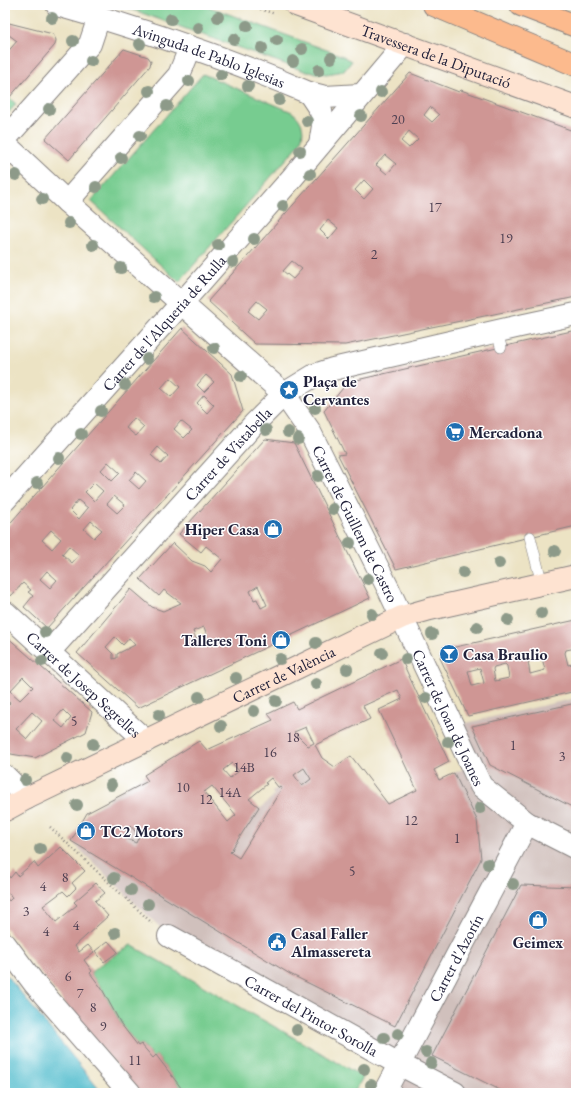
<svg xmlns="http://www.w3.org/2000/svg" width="581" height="1098" font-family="'EB Garamond',serif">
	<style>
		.industrial { fill: #d0c0bc }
		.green { fill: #77cc90; stroke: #4c7766 }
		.water { fill: #50bbcc; stroke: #396e84 }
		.building { fill: #cf9694; fill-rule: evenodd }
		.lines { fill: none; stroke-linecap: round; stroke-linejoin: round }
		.lane-casing { stroke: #878280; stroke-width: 12 }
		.street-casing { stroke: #878280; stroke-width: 24 }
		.secondary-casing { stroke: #878280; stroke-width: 24 }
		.highway-casing { stroke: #878280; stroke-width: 24 }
		.path { stroke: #878280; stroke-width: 2.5; stroke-dasharray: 1 3; stroke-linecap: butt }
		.lane { stroke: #fff; stroke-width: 11 }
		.street { stroke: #fff; stroke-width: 22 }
		.secondary { stroke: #fee3d1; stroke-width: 22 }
		.highway { stroke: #fcba8d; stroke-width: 22 }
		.tree { fill: #8d9a89 }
		.labels { text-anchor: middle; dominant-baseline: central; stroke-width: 3; stroke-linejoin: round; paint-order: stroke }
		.number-label { font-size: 14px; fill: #4d3f51 }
		.street-label { font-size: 16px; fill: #22223b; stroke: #fff }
		.poi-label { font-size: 16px; font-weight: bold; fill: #22223b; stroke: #fff; text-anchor: start }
	</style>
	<rect width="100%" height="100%" fill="#fff"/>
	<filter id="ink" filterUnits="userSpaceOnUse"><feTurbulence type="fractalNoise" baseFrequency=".025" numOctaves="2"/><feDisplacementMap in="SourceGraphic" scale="8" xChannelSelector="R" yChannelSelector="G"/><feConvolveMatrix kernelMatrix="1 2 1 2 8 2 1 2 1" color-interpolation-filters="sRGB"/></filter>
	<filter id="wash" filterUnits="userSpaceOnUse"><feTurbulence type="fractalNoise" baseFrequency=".012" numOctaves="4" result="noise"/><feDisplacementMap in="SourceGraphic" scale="16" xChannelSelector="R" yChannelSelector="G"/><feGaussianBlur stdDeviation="0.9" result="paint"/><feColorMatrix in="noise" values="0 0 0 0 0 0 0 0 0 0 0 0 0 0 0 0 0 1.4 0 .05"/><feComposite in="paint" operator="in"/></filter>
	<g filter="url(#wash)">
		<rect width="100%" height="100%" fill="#ece3c4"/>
		<path class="industrial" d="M576,698V1093H384L399,1064L169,936L71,841L87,813L144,775L155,794L230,852L259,807L261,808L274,795L272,792L309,765L335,767L351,756L389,804L471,765L453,726Z"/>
		<path class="green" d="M119,5H204L343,56L352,61L344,71L327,74L307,72Z
			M203,74L292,112C304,121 306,134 298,146L179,282L91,201Z
			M5,94L16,104L5,117Z
			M131,945L363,1077L354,1093H185L156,1055L153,1058L142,1044L138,1046L121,1024L102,989L90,973L104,962Z"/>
		<path class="water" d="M5,973L102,1093H5Z"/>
		<g id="blocks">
			<path class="building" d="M5,22L53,34L56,40L55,45L9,98L5,94V55L17,41L9,35L5,39Z
				M124,49L148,57L151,61L150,66L69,160L45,139Z
				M410,73L459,92L461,90L576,132V297L345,345L255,344L208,301ZM430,107L439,115L432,122L424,115ZM409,131L418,139L409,148L401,141ZM385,155L396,164L387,174L376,165ZM364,180L373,189L364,199L355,190ZM328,220L338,228L329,239L320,230ZM292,261L302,269L293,279L283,271ZM257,301L267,309L258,319L248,311Z
				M182,328L232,374L243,411L47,628L24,607L33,596L28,592L31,590L23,583L11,596L5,590V529ZM206,375L214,382L204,392L197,385ZM170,378L180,387L171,397L161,388ZM204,395L214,405L207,413L197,403ZM134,418L144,427L136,436L126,428ZM181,421L192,430L184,438L174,429ZM158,447L168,456L161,464L151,455ZM108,462L120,473L112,481L101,470ZM136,472L146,481L139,489L129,480ZM94,483L103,491L94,501L85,492ZM114,496L125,505L117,513L107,504ZM78,500L88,508L79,519L70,510ZM91,521L102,530L94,538L84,529ZM51,530L61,539L52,549L42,540ZM69,546L79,555L72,563L62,554ZM47,571L57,580L50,588L40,579Z
				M576,330V526L396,569L338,455L345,454L324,411L348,382Z
				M265,439L294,443L370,598L138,708L77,653L131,589L152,607L163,611L181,603L164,590L159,596L140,579L173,543L192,561L205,566L211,572L222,559L206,546L201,552L179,534ZM258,586L267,605L261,608L257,599L254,600L250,591ZM204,627L207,635L196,639L193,631ZM115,637L123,645L129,638L135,645L117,654V658L113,659V654L106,647Z
				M576,620V648L566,650L565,653L568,665L576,663V691L468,716L440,658L442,650ZM540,656L542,658L545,670L530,674L528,661L529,659ZM505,664L507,666L509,678L495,681L493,669L494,667ZM480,668L484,683L472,686L468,671Z
				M5,635L92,712L86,732L35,758L11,754L5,749V708L10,703L5,698ZM23,677L33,687L20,700L10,691ZM63,710L71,718L63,728L54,720ZM32,712L42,721L27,739L16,729Z
				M401,659L449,762L434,770L439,780L454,773L477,820L481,859L395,1026L290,974L71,841L87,813L148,781L144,775L199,741L207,750L273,720L268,714L293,702L297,709ZM398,690L402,699L379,710L417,790L388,804L351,756L335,767L322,758L315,745L370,719L363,706ZM306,727L314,743L308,746L294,732ZM232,763L239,771L230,778L223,770ZM304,768L311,779L302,786L294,775ZM271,778L278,787L282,788L239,858L230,852L233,849H232L259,807L249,799L267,784L265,783ZM212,786L236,815L228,822L204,792ZM130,825L139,836L136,843L125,838Z
				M576,703V809L490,765L472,726Z
				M61,847L85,871L72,883L76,888L68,896L63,891L43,906L56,922L77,905L74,902L96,883L105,893L95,901L108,916L75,946L79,952L88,945L94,952L84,960L92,971L90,973L102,989L121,1024L138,1046L141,1044L153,1058L156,1055L185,1093H142L86,1031L5,927V896L9,901L12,898L9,893L5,896V870L10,878L15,872L18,876L34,862L38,868Z
				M521,885L576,887V1093H506L432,1056Z
				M108,941L118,952L104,962L95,951Z"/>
		</g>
	</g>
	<g filter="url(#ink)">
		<use href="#blocks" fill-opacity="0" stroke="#878280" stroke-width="1"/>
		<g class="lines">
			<g class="lane-casing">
				<path id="lane" d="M497,331L501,347
					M530,537L542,584"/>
			</g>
			<g class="street-casing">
				<g id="street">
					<path id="s1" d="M57,5C142,29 227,58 309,93L325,97L361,95"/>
					<path d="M309,93L321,111L323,126L320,144"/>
					<path d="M5,139L90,44L99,17"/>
					<path id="s2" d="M5,144L67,202L284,394L309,430L388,588L481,786L527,823L576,848"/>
					<path d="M67,202L179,75L190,48"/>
					<path id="s3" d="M5,500L197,286L292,178L405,44"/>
					<path id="s4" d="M5,612L146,741"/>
					<path id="s5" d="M49,652L254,424L284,394L315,375L333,369L520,326L576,314"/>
					<path d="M5,776L27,798"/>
					<path id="s6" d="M169,936L399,1064L455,1093"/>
					<path d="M5,944L34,983L130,1093"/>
					<path id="s7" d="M384,1093L527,823"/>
				</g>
			</g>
			<g class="secondary-casing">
				<g id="secondary">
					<path id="s8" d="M296,5L576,107"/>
					<path id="s9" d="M5,810L27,798L402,617L430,609L576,576"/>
				</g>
			</g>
			<g class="highway-casing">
				<path id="highway" d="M434,5L576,65
					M521,5L576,26"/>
			</g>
			<path class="path" d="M249,5L275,14
				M50,827L152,923"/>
			<use href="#lane" class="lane"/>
			<use href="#street" class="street"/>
			<use href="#secondary" class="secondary"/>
			<use href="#highway" class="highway"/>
		</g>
		<g class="tree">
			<circle cx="218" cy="17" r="6"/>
			<circle cx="52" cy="18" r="6"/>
			<circle cx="171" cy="19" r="6"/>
			<circle cx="247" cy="26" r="6"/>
			<circle cx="198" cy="28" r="6"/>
			<circle cx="234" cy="39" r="6"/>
			<circle cx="277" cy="40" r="6"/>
			<circle cx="73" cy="41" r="6"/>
			<circle cx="140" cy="44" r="6"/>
			<circle cx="262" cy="48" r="6"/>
			<circle cx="302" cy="49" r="6"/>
			<circle cx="331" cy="58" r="6"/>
			<circle cx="91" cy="61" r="6"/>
			<circle cx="293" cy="61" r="6"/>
			<circle cx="319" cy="70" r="6"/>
			<circle cx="221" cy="75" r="6"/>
			<circle cx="189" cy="81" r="6"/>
			<circle cx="248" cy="86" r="6"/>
			<circle cx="149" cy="91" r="6"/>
			<circle cx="381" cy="92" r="6"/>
			<circle cx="279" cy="100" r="6"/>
			<circle cx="167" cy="106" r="6"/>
			<circle cx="49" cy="109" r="6"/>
			<circle cx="361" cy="116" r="6"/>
			<circle cx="307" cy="121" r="6"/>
			<circle cx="140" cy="136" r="6"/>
			<circle cx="300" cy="151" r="6"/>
			<circle cx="121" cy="158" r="6"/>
			<circle cx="310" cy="174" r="6"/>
			<circle cx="16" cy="175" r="6"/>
			<circle cx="96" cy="187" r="6"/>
			<circle cx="42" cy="199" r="6"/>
			<circle cx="283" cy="206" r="6"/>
			<circle cx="69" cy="223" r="6"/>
			<circle cx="254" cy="239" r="6"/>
			<circle cx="93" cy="245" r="6"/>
			<circle cx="218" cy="245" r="6"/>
			<circle cx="233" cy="262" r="6"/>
			<circle cx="121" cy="268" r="6"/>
			<circle cx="154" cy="297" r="6"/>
			<circle cx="214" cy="348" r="6"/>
			<circle cx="147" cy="359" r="6"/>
			<circle cx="241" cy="376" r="6"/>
			<circle cx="125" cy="385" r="6"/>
			<circle cx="315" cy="408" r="6"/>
			<circle cx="101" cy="411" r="6"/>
			<circle cx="266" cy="430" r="6"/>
			<circle cx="288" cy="432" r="6"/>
			<circle cx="81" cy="434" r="6"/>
			<circle cx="298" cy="439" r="6"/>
			<circle cx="59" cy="458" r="6"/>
			<circle cx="318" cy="476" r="6"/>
			<circle cx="37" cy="483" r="6"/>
			<circle cx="333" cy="509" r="6"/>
			<circle cx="350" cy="543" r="6"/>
			<circle cx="555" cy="551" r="6"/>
			<circle cx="499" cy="563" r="6"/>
			<circle cx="463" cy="572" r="6"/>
			<circle cx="368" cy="579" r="6"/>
			<circle cx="541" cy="613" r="6"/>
			<circle cx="372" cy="614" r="6"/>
			<circle cx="508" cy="620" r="6"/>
			<circle cx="477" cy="627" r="6"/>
			<circle cx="45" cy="632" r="6"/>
			<circle cx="432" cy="634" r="6"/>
			<circle cx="316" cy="643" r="6"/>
			<circle cx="382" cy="653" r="6"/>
			<circle cx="280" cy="659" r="6"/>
			<circle cx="406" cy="659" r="6"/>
			<circle cx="42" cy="661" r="6"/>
			<circle cx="347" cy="669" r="6"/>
			<circle cx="236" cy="678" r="6"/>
			<circle cx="316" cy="684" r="6"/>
			<circle cx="199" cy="697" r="6"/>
			<circle cx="426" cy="698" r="6"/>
			<circle cx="276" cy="701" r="6"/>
			<circle cx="254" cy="711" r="6"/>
			<circle cx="159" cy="715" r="6"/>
			<circle cx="221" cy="726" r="6"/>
			<circle cx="448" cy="742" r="6"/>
			<circle cx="93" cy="744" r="6"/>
			<circle cx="67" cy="758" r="6"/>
			<circle cx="25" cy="780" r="6"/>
			<circle cx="111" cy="785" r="6"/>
			<circle cx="77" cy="805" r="6"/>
			<circle cx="480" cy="808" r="6"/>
			<circle cx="40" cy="849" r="6"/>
			<circle cx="488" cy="864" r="6"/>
			<circle cx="114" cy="878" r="6"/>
			<circle cx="513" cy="884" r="6"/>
			<circle cx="131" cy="890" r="6"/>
			<circle cx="148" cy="904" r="6"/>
			<circle cx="115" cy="933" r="6"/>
			<circle cx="297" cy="1030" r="6"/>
			<circle cx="398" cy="1034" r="6"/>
			<circle cx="384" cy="1038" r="6"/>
			<circle cx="426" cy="1052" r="6"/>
			<circle cx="431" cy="1063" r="6"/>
			<circle cx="364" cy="1069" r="6"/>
			<circle cx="371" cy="1085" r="6"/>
		</g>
	</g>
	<defs>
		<g id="sight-disc" transform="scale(1)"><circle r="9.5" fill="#1f6fb2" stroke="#fff"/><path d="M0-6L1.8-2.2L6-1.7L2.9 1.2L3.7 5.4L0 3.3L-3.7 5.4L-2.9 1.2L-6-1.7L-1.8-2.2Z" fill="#fff"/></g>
		<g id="supermarket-disc" transform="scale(1)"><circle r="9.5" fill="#1f6fb2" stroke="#fff"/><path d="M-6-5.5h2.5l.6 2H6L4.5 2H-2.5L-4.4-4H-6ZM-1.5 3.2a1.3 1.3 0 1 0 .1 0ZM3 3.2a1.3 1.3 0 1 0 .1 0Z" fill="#fff"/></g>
		<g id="shop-disc" transform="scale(1)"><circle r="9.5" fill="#1f6fb2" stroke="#fff"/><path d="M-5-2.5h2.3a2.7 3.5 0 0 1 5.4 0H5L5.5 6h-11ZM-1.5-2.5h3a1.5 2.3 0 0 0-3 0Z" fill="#fff"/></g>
		<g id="bar-disc" transform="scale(1)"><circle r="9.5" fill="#1f6fb2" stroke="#fff"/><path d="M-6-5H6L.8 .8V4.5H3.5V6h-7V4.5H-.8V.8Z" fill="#fff"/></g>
		<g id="civic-disc" transform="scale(1)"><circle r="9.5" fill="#1f6fb2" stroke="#fff"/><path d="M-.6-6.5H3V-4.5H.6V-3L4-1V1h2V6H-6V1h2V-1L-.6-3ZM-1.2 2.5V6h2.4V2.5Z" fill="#fff"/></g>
	</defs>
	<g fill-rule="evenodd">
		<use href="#sight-disc" x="289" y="390"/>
		<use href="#supermarket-disc" x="455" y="432"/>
		<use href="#shop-disc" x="273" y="529"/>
		<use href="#shop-disc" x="281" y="640"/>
		<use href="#bar-disc" x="449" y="654"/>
		<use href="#shop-disc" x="86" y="831"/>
		<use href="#shop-disc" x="538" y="920"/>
		<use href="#civic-disc" x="277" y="942"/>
	</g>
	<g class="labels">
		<g class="number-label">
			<text x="398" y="119">20</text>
			<text x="435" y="207">17</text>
			<text x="506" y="238">19</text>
			<text x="374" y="254">2</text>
			<text x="74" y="721">5</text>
			<text x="293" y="737">18</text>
			<text x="513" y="745">1</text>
			<text x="270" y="752">16</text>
			<text x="562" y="756">3</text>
			<text x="244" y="767">14B</text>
			<text x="183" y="787">10</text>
			<text x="230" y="792">14A</text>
			<text x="206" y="799">12</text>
			<text x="411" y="820">12</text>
			<text x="457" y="838">1</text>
			<text x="352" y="871">5</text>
			<text x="65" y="877">8</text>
			<text x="43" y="886">4</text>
			<text x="26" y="911">3</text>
			<text x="76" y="925">4</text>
			<text x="46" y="931">4</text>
			<text x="68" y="976">6</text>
			<text x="80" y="993">7</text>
			<text x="93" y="1007">8</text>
			<text x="103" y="1026">9</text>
			<text x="135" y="1060">11</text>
		</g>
		<g class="street-label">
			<text stroke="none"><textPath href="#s1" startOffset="160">Avinguda de Pablo Iglesias</textPath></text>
			<text stroke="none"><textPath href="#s8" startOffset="149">Travessera de la Diputació</textPath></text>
			<text stroke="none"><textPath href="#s3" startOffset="238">Carrer de l'Alqueria de Rulla</textPath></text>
			<text stroke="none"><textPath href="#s5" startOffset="267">Carrer de Vistabella</textPath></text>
			<text stroke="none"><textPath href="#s2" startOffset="523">Carrer de Guillem de Castro</textPath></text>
			<text stroke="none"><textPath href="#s9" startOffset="310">Carrer de València</textPath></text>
			<text stroke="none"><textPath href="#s4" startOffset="107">Carrer de Josep Segrelles</textPath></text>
			<text stroke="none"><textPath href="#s2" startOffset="738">Carrer de Joan de Joanes</textPath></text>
			<text stroke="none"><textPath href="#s7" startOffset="153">Carrer d'Azorín</textPath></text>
			<text stroke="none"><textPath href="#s6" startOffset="163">Carrer del Pintor Sorolla</textPath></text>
		</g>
		<g class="poi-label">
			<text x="303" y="381">Plaça de<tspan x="303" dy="18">Cervantes</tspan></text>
			<text x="469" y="432">Mercadona</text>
			<text x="259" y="529" text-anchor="end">Hiper Casa</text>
			<text x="267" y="640" text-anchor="end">Talleres Toni</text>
			<text x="463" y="654">Casa Braulio</text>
			<text x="100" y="831">TC2 Motors</text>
			<text x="291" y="933">Casal Faller<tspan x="291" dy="18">Almassereta</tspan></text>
			<text x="538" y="942" text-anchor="middle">Geimex</text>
		</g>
	</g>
	<rect width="581" height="1098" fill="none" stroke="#fff" stroke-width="20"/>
</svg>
